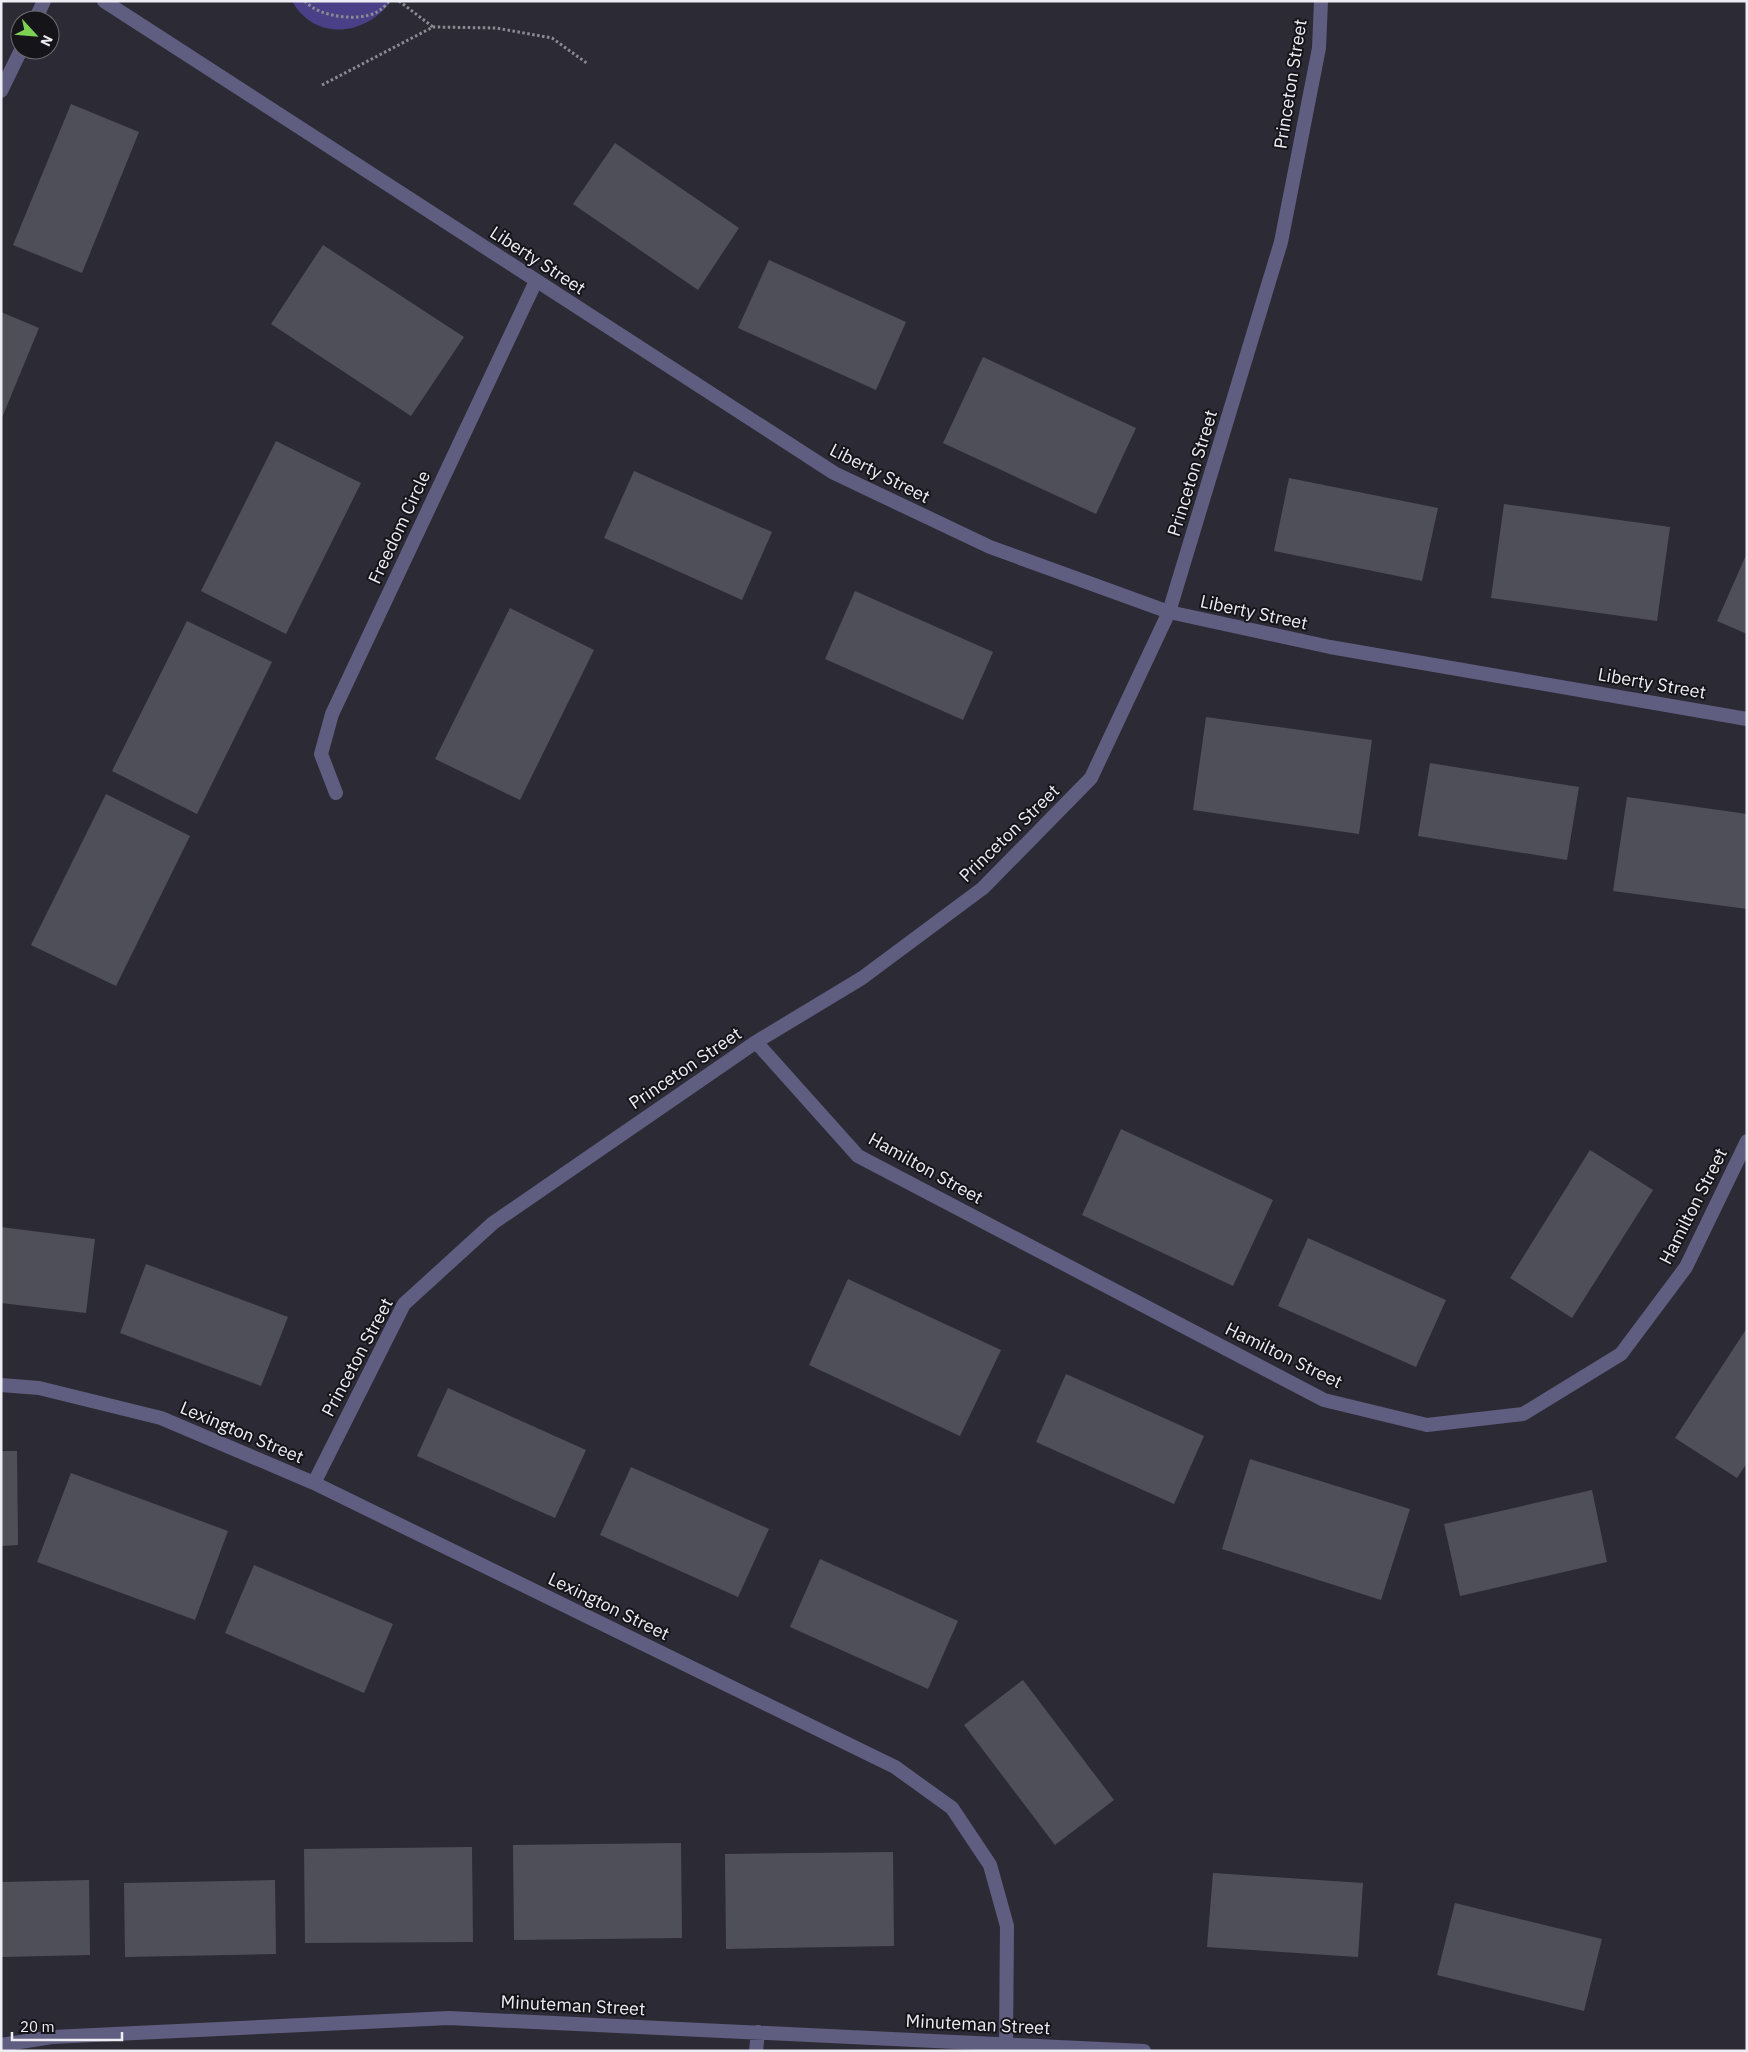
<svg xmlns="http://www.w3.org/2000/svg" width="1748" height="2052" font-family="'IBM Plex Sans',sans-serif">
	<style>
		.green { fill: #4a4087 }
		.building { fill: #4f4f59 }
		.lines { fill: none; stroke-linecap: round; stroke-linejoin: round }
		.path { stroke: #8b8b93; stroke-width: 3; stroke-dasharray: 2.5 2.5; stroke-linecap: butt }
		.minor { stroke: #605e80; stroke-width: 14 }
		.labels { text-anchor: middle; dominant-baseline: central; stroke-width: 4; stroke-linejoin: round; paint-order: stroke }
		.street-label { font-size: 18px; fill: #ededf3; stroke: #151419 }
	</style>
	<rect width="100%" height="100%" fill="#2c2b35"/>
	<path class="green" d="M292,1H391C366,36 315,42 292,1Z"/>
	<path class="building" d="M71,104L139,132L82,273L13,245Z
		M615,143L739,228L698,290L573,204Z
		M323,245L464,337L411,416L271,324Z
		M769,260L906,322L876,390L738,328Z
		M1,312L39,328L1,420Z
		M983,357L1136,428L1096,514L943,443Z
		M276,441L361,483L286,634L201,591Z
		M634,471L772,532L742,600L604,538Z
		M1289,478L1438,508L1422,581L1274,551Z
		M1504,504L1670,527L1657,621L1491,598Z
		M1747,553V634L1717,621Z
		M855,591L993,652L963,720L825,659Z
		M510,608L594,650L520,800L435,759Z
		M187,621L272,662L197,814L112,771Z
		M1206,717L1372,740L1359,834L1193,810Z
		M1430,763L1579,787L1567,860L1418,836Z
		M106,794L190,836L116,986L31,945Z
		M1627,797L1747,814V909L1613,891Z
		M1121,1129L1273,1200L1233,1286L1082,1215Z
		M1590,1150L1653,1190L1572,1318L1510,1278Z
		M1,1227L95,1239L86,1313L1,1303Z
		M1308,1238L1446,1300L1416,1367L1278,1306Z
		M146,1264L288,1317L261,1386L120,1333Z
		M848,1279L1001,1350L960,1436L809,1365Z
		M1747,1328V1463L1737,1478L1675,1438Z
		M1066,1374L1204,1436L1174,1504L1036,1442Z
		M448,1388L586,1450L555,1518L417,1456Z
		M1,1451H17L18,1545L1,1546Z
		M1250,1459L1410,1509L1381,1600L1222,1549Z
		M631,1467L769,1529L738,1597L600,1535Z
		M71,1473L228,1531L195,1620L37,1562Z
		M1592,1490L1607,1562L1460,1596L1444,1524Z
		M820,1559L958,1621L928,1689L790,1627Z
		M254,1565L393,1624L364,1693L225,1633Z
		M1023,1680L1114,1800L1055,1845L964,1725Z
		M681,1843L682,1938L514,1940L513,1845Z
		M472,1847L473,1942L305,1943L304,1849Z
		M893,1852L894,1946L726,1949L725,1854Z
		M1213,1873L1363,1883L1358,1957L1207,1947Z
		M89,1880L90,1955L1,1957V1882Z
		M275,1880L276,1954L125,1957L124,1883Z
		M1455,1903L1602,1939L1584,2011L1437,1975Z"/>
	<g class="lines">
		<path class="path" d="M305,1C318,17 359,22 377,12C381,10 386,5 389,1
			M399,1L433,27
			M322,85L433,27L496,28L552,38L588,64"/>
		<path class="minor" d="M104,1L834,473L990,547L1169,612L1330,647L1747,719
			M35,20L44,1
			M1,91L21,50
			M336,793L321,754L332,714L536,281
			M756,1042L858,1156L1324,1400L1427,1425L1523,1414L1621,1354L1686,1267L1747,1141
			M1,1385L39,1388L161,1418L314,1483L895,1767L952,1808L990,1865L1007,1926L1006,2044
			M314,1483L404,1304L493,1223L756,1042L862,978L983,888L1091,778L1169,612L1281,242L1319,48L1321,1
			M1,2045L52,2037L449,2018L1144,2051
			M756,2051L758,2032"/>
	</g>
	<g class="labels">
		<g class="street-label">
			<text transform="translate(1290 84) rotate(-81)">Princeton Street</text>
			<text transform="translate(538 260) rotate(33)">Liberty Street</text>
			<text transform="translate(880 473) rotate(27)">Liberty Street</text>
			<text transform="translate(1192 473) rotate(-73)">Princeton Street</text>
			<text transform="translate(399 527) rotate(-65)">Freedom Circle</text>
			<text transform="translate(1254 612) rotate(12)">Liberty Street</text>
			<text transform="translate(1652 683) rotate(10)">Liberty Street</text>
			<text transform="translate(1009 833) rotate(-44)">Princeton Street</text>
			<text transform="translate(685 1068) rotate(-34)">Princeton Street</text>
			<text transform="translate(926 1168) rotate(29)">Hamilton Street</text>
			<text transform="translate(1693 1206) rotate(-63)">Hamilton Street</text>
			<text transform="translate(1284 1355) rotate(26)">Hamilton Street</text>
			<text transform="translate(357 1357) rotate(-62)">Princeton Street</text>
			<text transform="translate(242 1432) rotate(23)">Lexington Street</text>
			<text transform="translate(609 1606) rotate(26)">Lexington Street</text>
			<text transform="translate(573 2005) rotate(3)">Minuteman Street</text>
			<text transform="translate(978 2024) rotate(3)">Minuteman Street</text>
		</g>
	</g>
	<rect width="1748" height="2052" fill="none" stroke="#ededf3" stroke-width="5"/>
	<g transform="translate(35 35) rotate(116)"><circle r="24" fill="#151419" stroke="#6b6b70"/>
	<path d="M0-4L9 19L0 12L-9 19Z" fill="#7cd155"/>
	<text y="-8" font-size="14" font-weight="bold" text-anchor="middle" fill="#ededf3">N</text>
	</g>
	<path d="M12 2032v8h110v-8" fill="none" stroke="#ededf3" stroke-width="2.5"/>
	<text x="20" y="2032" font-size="15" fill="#ededf3" stroke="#151419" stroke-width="4" paint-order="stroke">20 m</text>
</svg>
